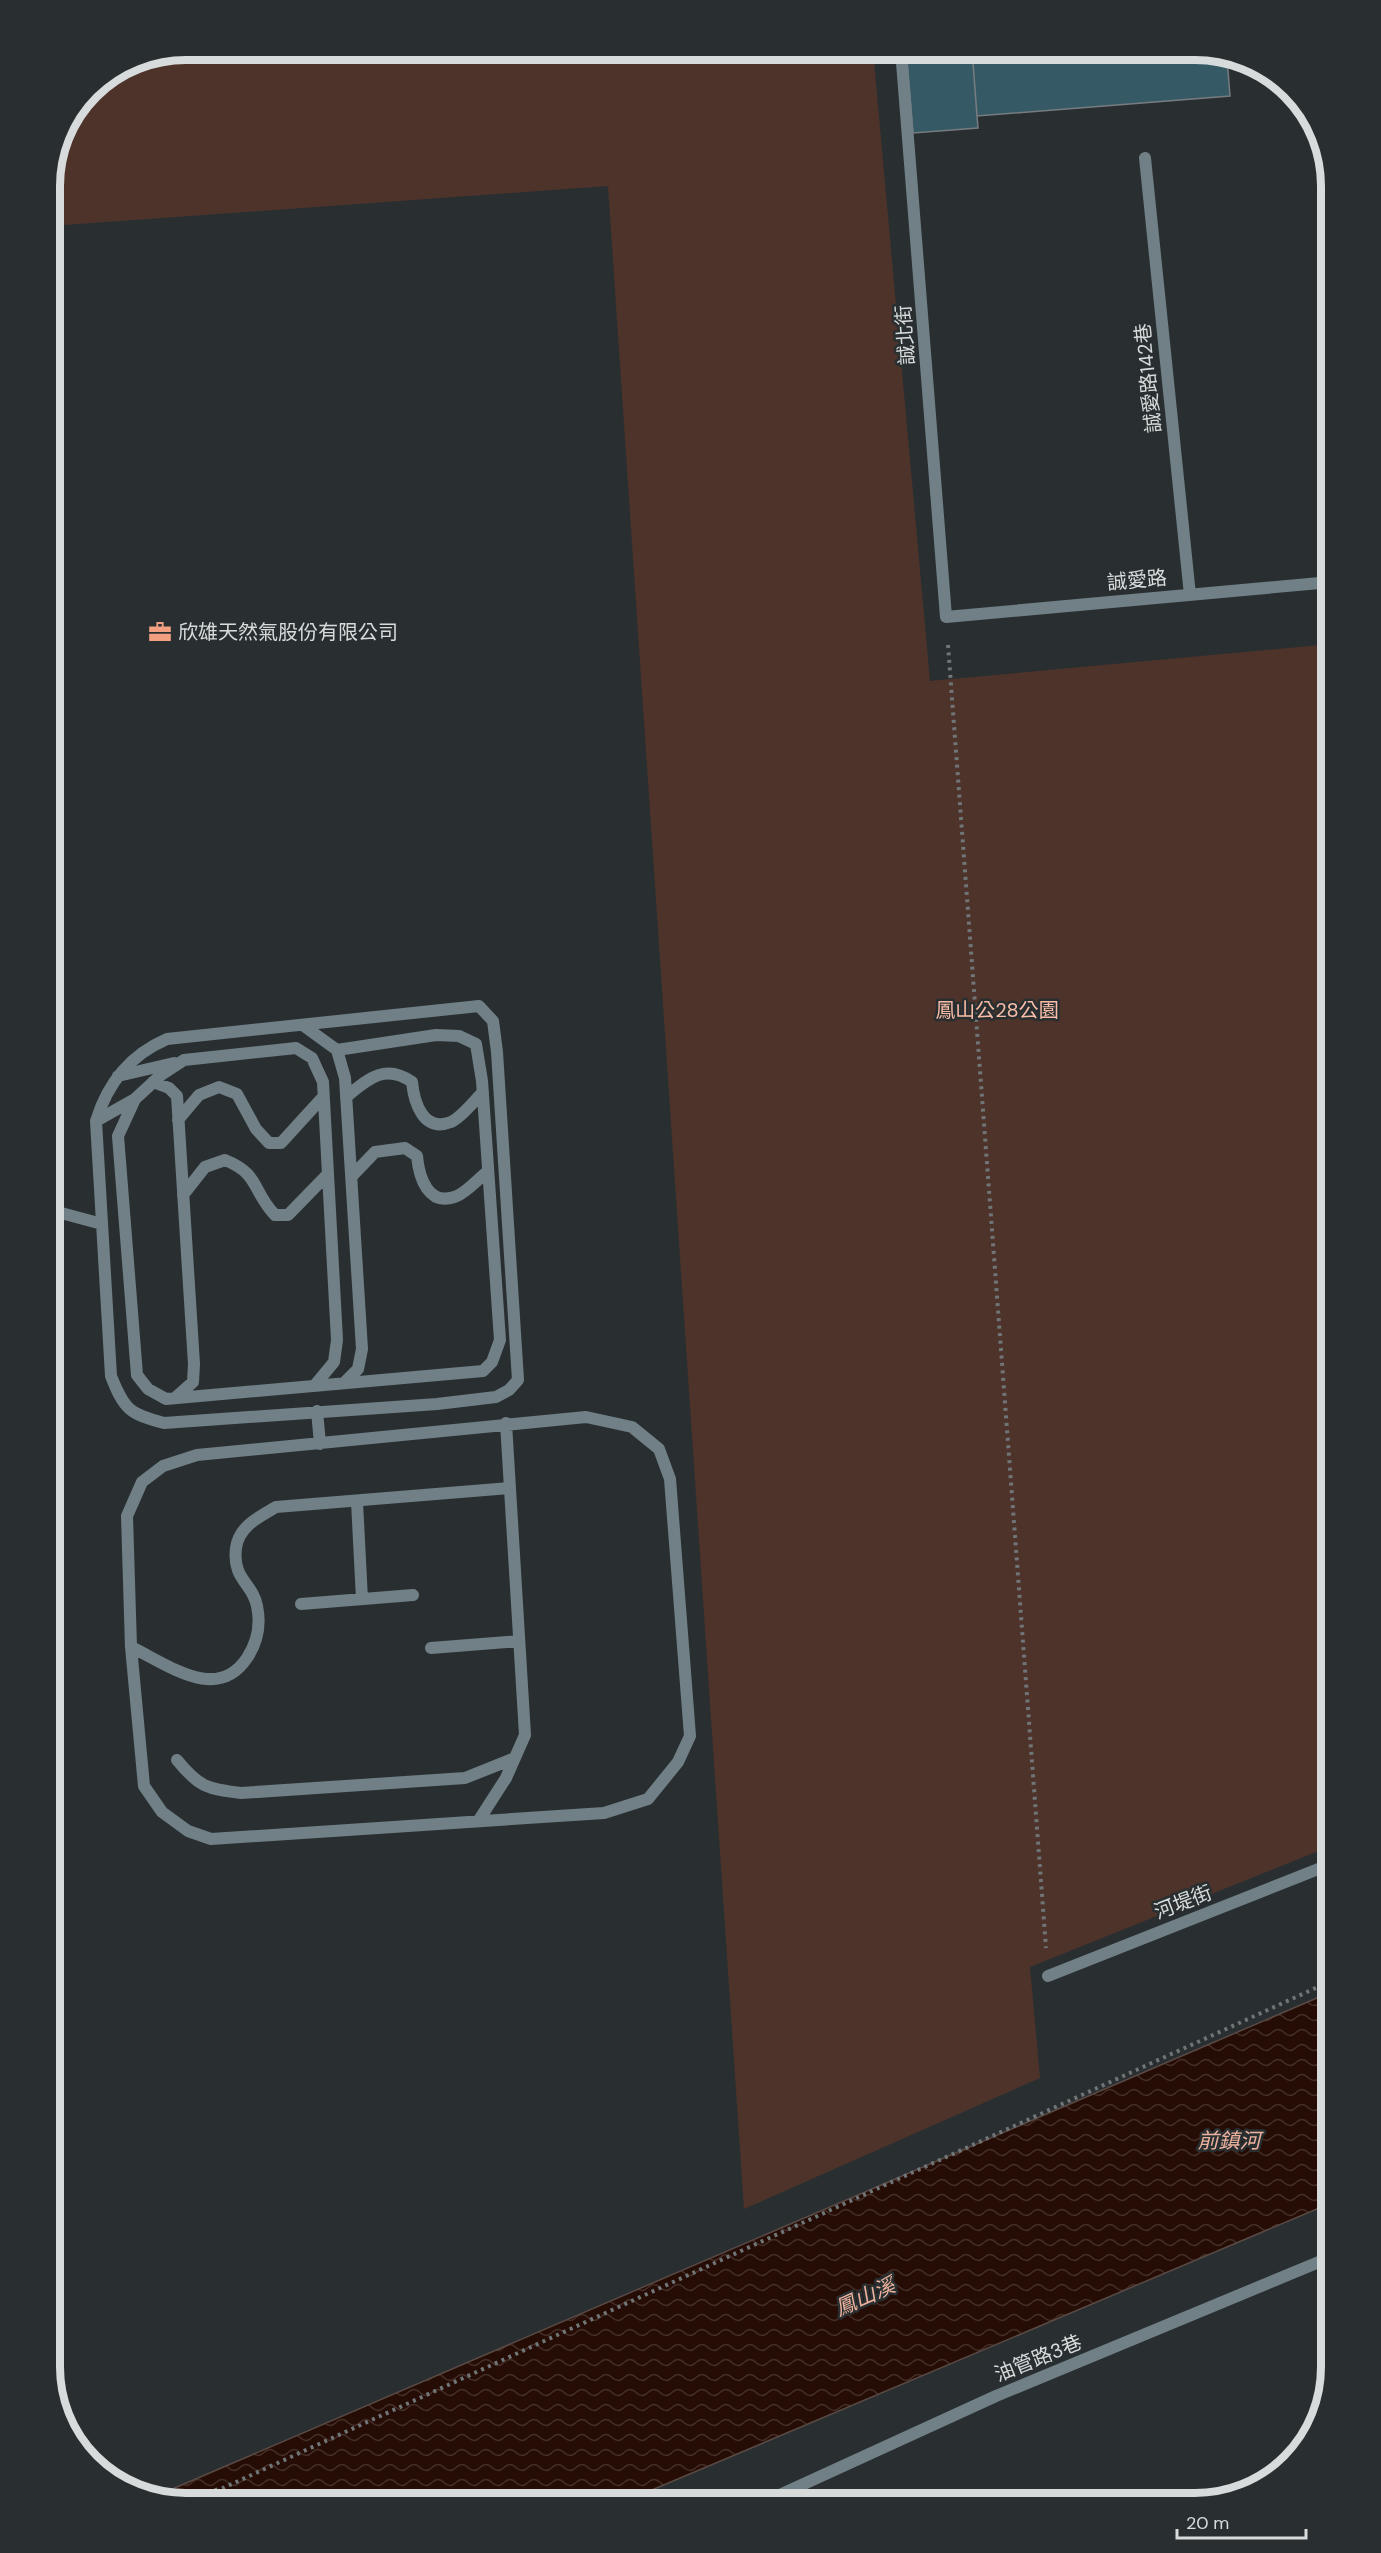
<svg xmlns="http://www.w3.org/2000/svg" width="1381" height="2553" font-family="'DM Sans','Noto Sans TC',sans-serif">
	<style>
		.park { fill: #4e332a }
		.water { fill: url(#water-waves); stroke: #5a4a45; stroke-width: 1.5 }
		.building { fill: #365966; stroke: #767c7f; stroke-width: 1.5 }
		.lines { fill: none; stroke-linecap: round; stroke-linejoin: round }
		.path { stroke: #707577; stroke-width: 4; stroke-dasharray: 3 4.5; stroke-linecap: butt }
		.service { stroke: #708086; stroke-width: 12 }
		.minor { stroke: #708086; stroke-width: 12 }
		.labels { text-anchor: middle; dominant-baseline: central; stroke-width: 5; stroke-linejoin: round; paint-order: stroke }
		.street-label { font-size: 20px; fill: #d7dbdc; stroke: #292f31 }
		.poi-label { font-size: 20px; fill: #d7dbdc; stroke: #292f31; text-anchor: start }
		.park-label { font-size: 20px; fill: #f8bca7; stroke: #292f31 }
		.water-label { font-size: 21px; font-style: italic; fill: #edb29d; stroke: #292f31 }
		.rim { fill: none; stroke: #d7dbdc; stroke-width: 8 }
	</style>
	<defs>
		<pattern id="water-waves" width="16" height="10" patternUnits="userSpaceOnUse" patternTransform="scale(1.5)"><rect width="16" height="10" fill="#250c04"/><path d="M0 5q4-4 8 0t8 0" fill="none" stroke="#442f28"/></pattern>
	</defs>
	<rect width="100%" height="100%" fill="#292f31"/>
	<path class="park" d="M300,50H873L930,681L1331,644V1846L1030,1967L1040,2078L744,2209L608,186L50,226V178L60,134L90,89L126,65Z"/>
	<path class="water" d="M1331,1992V2203L621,2503H178L156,2496Z"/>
	<path class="building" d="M906,50H972L978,128L913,133Z
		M972,50H1204L1227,58L1230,96L977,116Z"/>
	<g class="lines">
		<path class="path" d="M948,645L1046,1948
			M171,2501L223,2488L1331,1981"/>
		<path class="service" d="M479,1006L493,1021L497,1052L518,1380L509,1390L496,1397L437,1404L164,1423C129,1414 124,1409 111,1376L96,1121C108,1082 130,1055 167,1039Z
			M304,1026L337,1050L345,1078L362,1349L358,1369L345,1382
			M118,1076L174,1063
			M153,1082L169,1088L177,1096L194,1364L193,1382L175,1398
			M346,1097C368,1079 385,1063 412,1082C414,1102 423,1133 451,1122C462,1117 474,1101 483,1092
			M178,1120L199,1095L219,1087L237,1094L256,1129L269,1143H281L323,1097
			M96,1121L135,1099
			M352,1176L375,1152L405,1148L417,1156C419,1177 428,1208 457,1196C468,1191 478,1179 487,1172
			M183,1195L205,1167L225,1160C260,1174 252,1191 275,1215H288L327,1175
			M50,1210L102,1224
			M315,1385L334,1362L337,1340L323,1082L312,1058L296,1048L184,1060L161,1075L135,1099L118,1136L137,1375L148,1389L166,1399L483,1371L492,1362L500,1340L482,1081L476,1044L459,1036L436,1035L337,1050
			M317,1411L320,1444
			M586,1417L632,1427L659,1449L670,1479L690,1736L678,1762L648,1799L604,1813L211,1839L188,1831L162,1812L144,1786L131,1647L127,1516L142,1482L163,1466L197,1455Z
			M357,1502L362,1599
			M301,1604L413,1595
			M131,1647C169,1665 217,1703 247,1658C257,1643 261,1625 257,1606C253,1583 232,1580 236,1548C239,1526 259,1517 276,1507L510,1488
			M431,1648L519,1641
			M177,1760C199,1787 207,1789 241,1793L465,1778L515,1758
			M479,1820L506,1778L525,1735L506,1423
			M762,2503L996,2396L1331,2257"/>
		<path class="minor" d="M901,50L946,617L1331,582
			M1145,158L1190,595
			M1048,1976L1331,1864"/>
	</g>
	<defs>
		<g id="office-bare" transform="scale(1.8)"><path d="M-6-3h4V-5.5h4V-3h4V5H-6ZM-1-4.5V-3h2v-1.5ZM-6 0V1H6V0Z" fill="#f3a082" stroke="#292f31" stroke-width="2.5" paint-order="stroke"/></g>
	</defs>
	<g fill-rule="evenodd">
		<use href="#office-bare" x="160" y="632"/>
	</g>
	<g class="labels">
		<g class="street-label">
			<text transform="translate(905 335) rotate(-94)">誠北街</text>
			<text transform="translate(1148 378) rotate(-96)">誠愛路142巷</text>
			<text transform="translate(1137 580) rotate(-5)">誠愛路</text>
			<text transform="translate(1183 1902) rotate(-21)">河堤街</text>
			<text transform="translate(1038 2358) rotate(-22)">油管路3巷</text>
		</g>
		<g class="poi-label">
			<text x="178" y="632">欣雄天然氣股份有限公司</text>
		</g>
		<g class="park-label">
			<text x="997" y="1010">鳳山公28公園</text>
		</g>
		<g class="water-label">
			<text x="1229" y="2141">前鎮河</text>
			<text transform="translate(865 2297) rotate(-24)">鳳山溪</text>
		</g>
	</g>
	<path d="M0 0H1381V2553H0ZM186 60H1195A126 126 0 0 1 1321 186V2367A126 126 0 0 1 1195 2493H186A126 126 0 0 1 60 2367V186A126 126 0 0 1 186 60Z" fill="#292f31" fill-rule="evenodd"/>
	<path class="rim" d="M186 60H1195A126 126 0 0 1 1321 186V2367A126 126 0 0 1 1195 2493H186A126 126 0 0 1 60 2367V186A126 126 0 0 1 186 60Z"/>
	<path d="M1177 2529v9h129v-9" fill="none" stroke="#d7dbdc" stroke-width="3"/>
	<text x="1186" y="2529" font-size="18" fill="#d7dbdc" stroke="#292f31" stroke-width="4.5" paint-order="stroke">20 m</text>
</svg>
